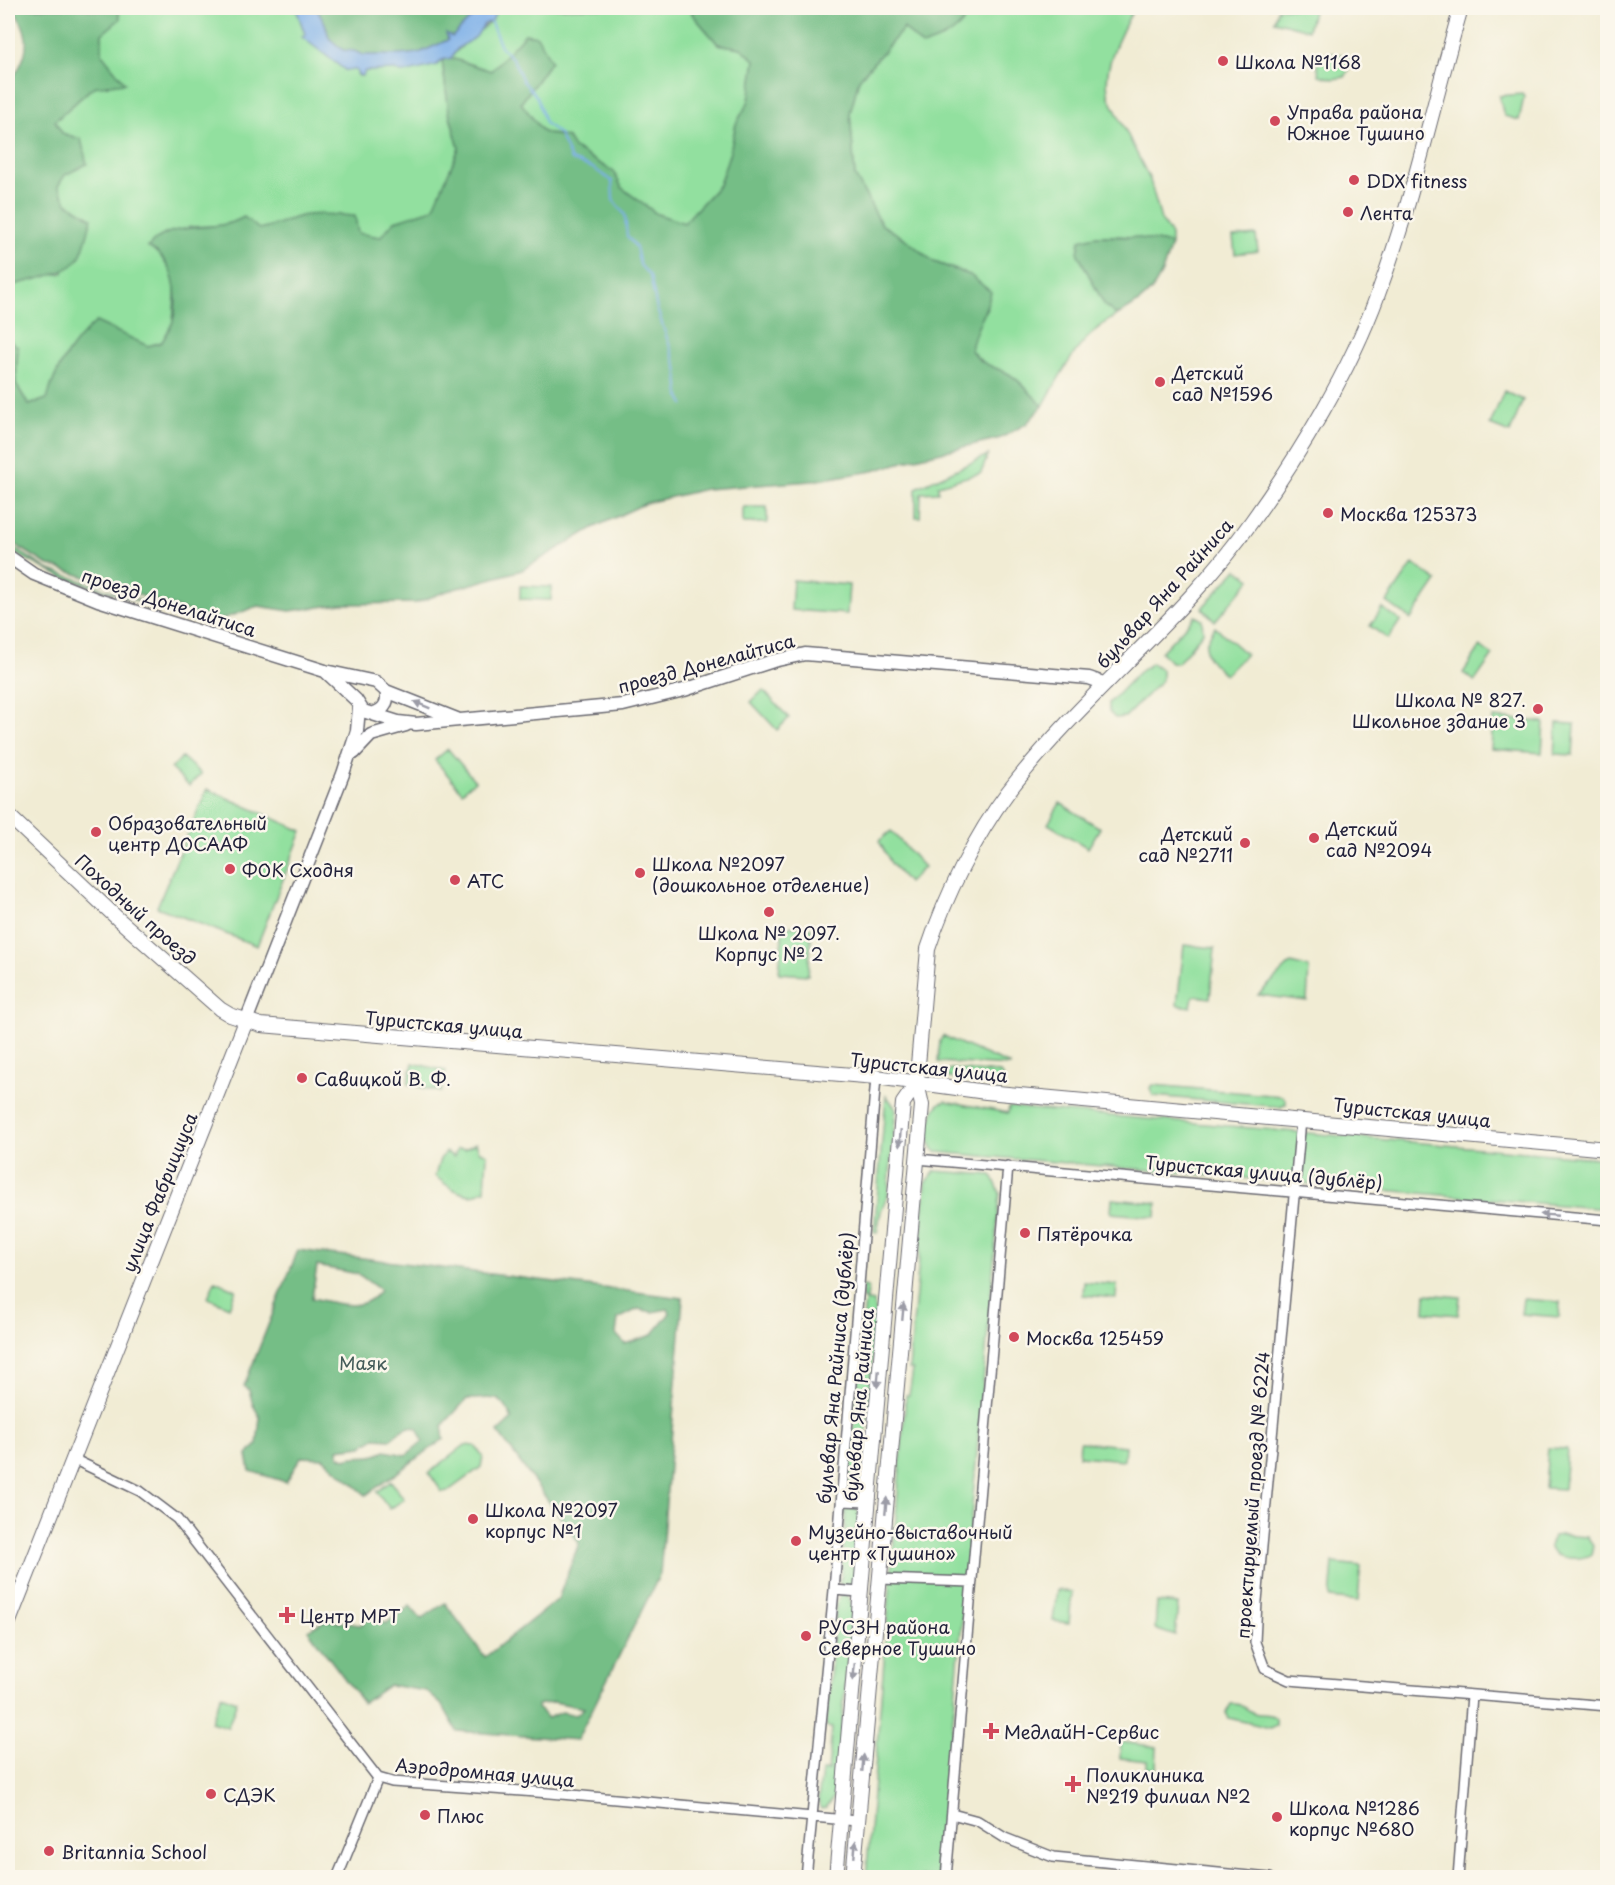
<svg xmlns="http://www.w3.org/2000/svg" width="1615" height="1885" font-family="'Playpen Sans',sans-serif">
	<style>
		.green { fill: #92e09f; stroke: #5a816d; stroke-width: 1.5 }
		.forest { fill: #75be86; stroke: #4c7060; stroke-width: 1.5; fill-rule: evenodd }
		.water { fill: #7bafe8; stroke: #4e6892; stroke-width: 1.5 }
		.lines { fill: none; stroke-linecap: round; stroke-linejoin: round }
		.stream { stroke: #7bafe8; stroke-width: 2 }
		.minor-casing { stroke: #6a6971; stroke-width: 12 }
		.tertiary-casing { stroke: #6a6971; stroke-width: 15 }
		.secondary-casing { stroke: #6a6971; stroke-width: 16 }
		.minor { stroke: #fff; stroke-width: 9 }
		.tertiary { stroke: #fff; stroke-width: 12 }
		.secondary { stroke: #fff; stroke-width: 14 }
		.oneway { fill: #9c9ca7 }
		.poi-dot { fill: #d1495b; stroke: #fbf7ec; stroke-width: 2 }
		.labels { text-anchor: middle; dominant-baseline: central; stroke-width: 5; stroke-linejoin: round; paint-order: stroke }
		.poi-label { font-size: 18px; fill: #22223b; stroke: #fbf7ec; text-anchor: start }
		.street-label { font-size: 18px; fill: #22223b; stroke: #fbf7ec }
		.park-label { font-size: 18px; fill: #445b59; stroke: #fbf7ec }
	</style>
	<rect width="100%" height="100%" fill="#fbf7ec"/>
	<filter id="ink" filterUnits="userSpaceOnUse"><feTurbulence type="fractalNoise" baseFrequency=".0167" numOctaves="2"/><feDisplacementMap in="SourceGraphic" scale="12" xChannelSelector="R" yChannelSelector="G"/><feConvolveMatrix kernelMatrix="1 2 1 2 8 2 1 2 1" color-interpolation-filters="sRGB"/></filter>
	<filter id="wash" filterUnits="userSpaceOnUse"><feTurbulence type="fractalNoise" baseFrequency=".008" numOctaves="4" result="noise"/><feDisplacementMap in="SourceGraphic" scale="24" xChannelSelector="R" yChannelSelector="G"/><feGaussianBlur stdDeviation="1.35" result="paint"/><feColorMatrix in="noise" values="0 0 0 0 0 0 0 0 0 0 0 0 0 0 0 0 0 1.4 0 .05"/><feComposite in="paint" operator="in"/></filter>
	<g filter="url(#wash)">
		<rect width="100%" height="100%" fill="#f1ecd4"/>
		<path class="green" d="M118,8H296L305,34L303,37L345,70H356L358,76H363L365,71L395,70L442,60L449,112L459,148L434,209L395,221L380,237L358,234L301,216L285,223L259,229L244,218L231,225L189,227L158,252L176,280L173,322L162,342L148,346L95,323C72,342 55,370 47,399L29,405L15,384L18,347L8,340V287L37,277L63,273L67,203L58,186C70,168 65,139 55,121L93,87L102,54V34L120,19Z
			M498,8H691L692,14L718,44L741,48L755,60L749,101L736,124L730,152L719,185L684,223L657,214L622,188L613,172L574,148L568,138L543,132L521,103L551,61L525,34L491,71L451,58C461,43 493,25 498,8Z
			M975,8H1134C1121,33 1101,68 1109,97L1150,180L1161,220L1171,235V244C1141,238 1110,231 1080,240L1078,254L1105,306L1117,315C1078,337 1064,369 1043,406C1032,396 1020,379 1007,373C992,366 981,365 971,350L973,337L987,308L970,275L934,262L904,238L882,225L855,176L850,113L859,79L905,27L961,24L969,11Z
			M1278,8H1314L1308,30L1274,21Z
			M1330,53L1349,56L1353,63L1345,77L1333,79L1319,75L1317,62L1322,55Z
			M1522,94L1524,97L1519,120L1504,116L1499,96Z
			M1256,235L1258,251L1235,254L1233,237Z
			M1504,391L1523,400L1510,433L1490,425Z
			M988,455L981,473L938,485V492L921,493L920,517H916V488Z
			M743,507H767V523H743Z
			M8,544L47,569L182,615L61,577L12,552L8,548Z
			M1413,564L1437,581L1411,619L1387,602Z
			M1237,569L1251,579L1215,621L1202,608Z
			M793,580L849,585L847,614L791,610Z
			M520,586L551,587V600L520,599Z
			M1382,608L1400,621L1388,639L1370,626Z
			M1195,616L1202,620L1203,632L1178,663L1171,662L1161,652Z
			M1215,627L1246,654L1225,675C1206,657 1198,651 1215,627Z
			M1480,647L1493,655L1475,681L1463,673Z
			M1152,663L1162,670V680L1125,717L1115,718L1109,712V703L1138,673Z
			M763,690L789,718L777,730L751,702Z
			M1493,718L1544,722L1542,753L1491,749Z
			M1557,723L1575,724L1573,755L1555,754Z
			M448,749L475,781L462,792L435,760Z
			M182,757L201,774L189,786L171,769Z
			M207,789L302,831L257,946L157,907Z
			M1060,803L1100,828L1088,848L1048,824Z
			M891,831L924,867L908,883L891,863L879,841Z
			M783,926L812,928L808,975L779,973Z
			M1184,945L1215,948L1210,998L1193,996L1191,1007L1177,1005Z
			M1291,963L1309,968L1307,1001L1258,995Z
			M943,1036L1010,1065V1066L938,1062L940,1041Z
			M413,1063L446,1071L441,1092L408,1084Z
			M950,1069L1000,1073L1004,1079L1002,1082L949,1078L945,1074Z
			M1153,1085L1282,1096L1286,1100V1104L1281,1107L1153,1096L1150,1088Z
			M886,1095L896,1109L888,1195L881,1211L877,1233L874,1232Z
			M946,1101L1008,1113L1009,1107L1607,1159V1209L936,1152C923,1142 930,1112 940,1103Z
			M476,1143L479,1151L487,1154L485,1190C481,1190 479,1193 476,1194C463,1198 444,1184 435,1176L440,1159L446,1152L454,1157L457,1149H465Z
			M935,1171L992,1175L1000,1193L939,1877L866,1878L906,1395H909L913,1370L909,1369L926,1183Z
			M1112,1199L1157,1203L1156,1217L1111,1213Z
			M215,1281L236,1290L229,1307L208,1298Z
			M1084,1282L1117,1285L1116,1298L1083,1295Z
			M863,1286L868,1287L867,1301L874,1302L876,1320L861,1493L858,1498H848L845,1494H848L865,1300L862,1299Z
			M1426,1294L1460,1297L1458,1315L1425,1312Z
			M1523,1299L1560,1302L1559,1317L1521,1314Z
			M1080,1442L1125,1446L1124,1460L1079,1456Z
			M465,1445L475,1446L483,1456L481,1467L448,1491L442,1492L429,1473Z
			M1548,1448L1567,1449L1564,1489L1545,1488Z
			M391,1481L404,1499L390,1509L377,1492Z
			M853,1505L860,1514L855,1579L850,1585L843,1587L837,1579H841L846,1513H842L847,1506Z
			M1561,1535L1587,1537L1593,1546L1591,1554C1580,1563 1536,1558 1554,1536Z
			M1333,1563L1361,1566L1358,1601L1330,1598Z
			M1057,1590L1072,1592L1069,1623L1053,1621Z
			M841,1595H847L853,1605L835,1795L826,1808L821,1809L818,1801L822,1771H828L832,1728L826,1727L836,1604Z
			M1157,1602L1178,1604L1175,1636L1155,1629Z
			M221,1695L237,1701L228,1727L211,1722Z
			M1231,1704C1242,1703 1245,1709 1254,1713C1262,1716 1269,1712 1276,1718V1725L1270,1728L1229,1718L1226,1713Z
			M1121,1742L1157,1747L1156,1769L1147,1768V1761L1120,1758Z"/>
		<path class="forest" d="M11,8H80L98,11L118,8L120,19L102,34V54L125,83L93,87L55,121L62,133L81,139L87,164L65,175L58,186L67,203L92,218C88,230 86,246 79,258C70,275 27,280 8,287V83C13,79 15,74 19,68C31,46 28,27 11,8Z
			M316,8H407L409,14L438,11L442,8H481L452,37L447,34L448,40L419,53L400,55H363L342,50L329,38L325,23Z
			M692,8H975C967,12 966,20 960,26C949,37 936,41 922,46L904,28L859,79L850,113L855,176L882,225L904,238L934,262L970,275L991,292C986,313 974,330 971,350C981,365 992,366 1007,373C1020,379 1032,396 1043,406L1026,424L1001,438L916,458L873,471L811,481L706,489L646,503L593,528L522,570L447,591L416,603L342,604L290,611L258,606L217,621L46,564L8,540V340L18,347L16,384L29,405L47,399C55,370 72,342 96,322L148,346L162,342C165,336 171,328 173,321C180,295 174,259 148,247C174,217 213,235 244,217L259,229C274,226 287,220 301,216C317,212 338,215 355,216L358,233L380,237L395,221L433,209L459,148L449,112L442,60L451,58L491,71L525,34L537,36L551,61L521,103L543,132L568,138L574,148L614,172L622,188L657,214L684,223L719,185L730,152L736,124L749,101L755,60L741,48L718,44L692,14Z
			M1095,236L1135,237L1171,244C1161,282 1153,297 1117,315L1105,306L1078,254L1080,240Z
			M298,1250L683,1298L660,1574L577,1740L457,1731L443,1706L426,1691L389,1685L363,1703L308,1630L326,1620L360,1625L377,1615L385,1624L410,1606L421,1619L445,1603L485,1657L558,1599L579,1543L498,1432L512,1419C500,1390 492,1400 467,1399L442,1426L444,1439L366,1495L323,1458L301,1457L286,1482L250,1471L247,1455L257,1445L260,1417L253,1405L249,1390L244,1386ZM317,1266L358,1274L380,1290C364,1314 336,1303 312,1298ZM638,1309L652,1312L668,1309L670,1313L652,1335L625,1344L616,1334L618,1319ZM409,1427L417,1428L423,1441L406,1455L385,1451C368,1460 362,1454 345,1459L339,1456L338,1449L362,1446L375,1438L391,1439L402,1430ZM554,1702L584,1708L576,1715L562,1712L548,1718L537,1708L538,1705Z"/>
		<path class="water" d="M296,8H316L325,23L329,38L343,50L354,51L363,55H400L419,53L448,40L446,33L452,37L481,8H498L492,21L484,24L476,37L458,48L451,58L442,60L437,65L404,73L395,70L365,71L363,76L358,75L356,70H345L302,37L305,34Z"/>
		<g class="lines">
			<path class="stream" d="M490,20L501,47L513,59L523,81L537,97L545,123L559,134L571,160L593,168L612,181L613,200L625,215L627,236L636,247L640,265L650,276L657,309L677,367L680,397L684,404"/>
		</g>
	</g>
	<g filter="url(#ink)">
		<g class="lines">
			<g class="minor-casing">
				<path id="minor" d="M1301,1120L1257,1601L1255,1642L1265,1669L1289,1680L1608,1706
					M917,1159L1608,1220
					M73,1459L140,1491L177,1519L378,1778L392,1782L550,1793L857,1821
					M841,1501L868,1502
					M879,1579L972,1582
					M834,1590L860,1592
					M952,1814L978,1821L1005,1838L1053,1857L1270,1878
					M337,1878L378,1778
					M806,1878L834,1590L876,1077
					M946,1878L1008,1166
					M1458,1878L1472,1695"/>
			</g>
			<g class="tertiary-casing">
				<path id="tertiary" d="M8,556L34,574L98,600L325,671L376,682L386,691L457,719
					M325,671L356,700L363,711L398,722L416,724L623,705L684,690L773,661L805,654L1089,678L1106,684
					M374,713C385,710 389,701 386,691
					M354,753L371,735L406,725
					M246,1021L343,774L357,731L359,708"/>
			</g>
			<g class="secondary-casing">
				<path id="secondary" d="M8,815L117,918L220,1009L230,1015L261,1025L876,1077L986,1092L1608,1149
					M8,1624L246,1021
					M836,1878L903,1103L917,1083
					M853,1878L922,1105L917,1083L918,1065L928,949C945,897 975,836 1008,792C1082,695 1182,621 1252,521C1300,454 1350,371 1378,294C1413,201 1433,103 1461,8"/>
			</g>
			<use href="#minor" class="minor"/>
			<use href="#tertiary" class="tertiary"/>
			<use href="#secondary" class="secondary"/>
		</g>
		<defs><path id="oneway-solid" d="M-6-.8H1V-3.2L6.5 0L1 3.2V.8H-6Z" transform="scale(1.5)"/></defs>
		<g class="oneway">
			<use href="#oneway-solid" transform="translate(422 705) rotate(-158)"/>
			<use href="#oneway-solid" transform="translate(900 1138) rotate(95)"/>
			<use href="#oneway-solid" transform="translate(1549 1215) rotate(-175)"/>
			<use href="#oneway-solid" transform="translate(903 1312) rotate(-85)"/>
			<use href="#oneway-solid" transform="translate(878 1379) rotate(95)"/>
			<use href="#oneway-solid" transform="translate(886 1506) rotate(-85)"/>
			<use href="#oneway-solid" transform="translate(854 1672) rotate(95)"/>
			<use href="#oneway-solid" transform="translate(863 1763) rotate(-85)"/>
			<use href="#oneway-solid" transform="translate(855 1849) rotate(-85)"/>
		</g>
	</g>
	<g class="poi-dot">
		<circle cx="1223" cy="61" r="6"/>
		<circle cx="1275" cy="121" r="6"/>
		<circle cx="1354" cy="180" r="6"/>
		<circle cx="1348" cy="212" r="6"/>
		<circle cx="1160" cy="382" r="6"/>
		<circle cx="1328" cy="513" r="6"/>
		<circle cx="1538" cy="709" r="6"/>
		<circle cx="96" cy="832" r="6"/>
		<circle cx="1314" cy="838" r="6"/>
		<circle cx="1245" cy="843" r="6"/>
		<circle cx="230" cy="869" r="6"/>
		<circle cx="640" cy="873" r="6"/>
		<circle cx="455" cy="880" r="6"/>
		<circle cx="769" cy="912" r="6"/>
		<circle cx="302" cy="1078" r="6"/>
		<circle cx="1025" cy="1233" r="6"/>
		<circle cx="1014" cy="1337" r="6"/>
		<circle cx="473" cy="1519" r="6"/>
		<circle cx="796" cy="1541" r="6"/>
		<path d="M284 1606h6v6h6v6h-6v6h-6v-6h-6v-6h6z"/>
		<circle cx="806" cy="1636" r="6"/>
		<path d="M988 1722h6v6h6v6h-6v6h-6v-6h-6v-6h6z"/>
		<path d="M1070 1775h6v6h6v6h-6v6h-6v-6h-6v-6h6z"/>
		<circle cx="211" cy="1794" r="6"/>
		<circle cx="425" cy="1815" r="6"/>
		<circle cx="1277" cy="1817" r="6"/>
		<circle cx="49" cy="1851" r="6"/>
	</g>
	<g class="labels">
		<g class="poi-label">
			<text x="1235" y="61">Школа №1168</text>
			<text x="1287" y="111">Управа района<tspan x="1287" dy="21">Южное Тушино</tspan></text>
			<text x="1366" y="180">DDX fitness</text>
			<text x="1360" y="212">Лента</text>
			<text x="1172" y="372">Детский<tspan x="1172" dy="21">сад №1596</tspan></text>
			<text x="1340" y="513">Москва 125373</text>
			<text x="1526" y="699" text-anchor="end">Школа № 827.<tspan x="1526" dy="21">Школьное здание 3</tspan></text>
			<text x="108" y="822">Образовательный<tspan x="108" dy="21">центр ДОСААФ</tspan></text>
			<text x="1326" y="828">Детский<tspan x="1326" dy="21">сад №2094</tspan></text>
			<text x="1233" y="833" text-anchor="end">Детский<tspan x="1233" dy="21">сад №2711</tspan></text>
			<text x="652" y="863">Школа №2097<tspan x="652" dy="21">(дошкольное отделение)</tspan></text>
			<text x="242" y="869">ФОК Сходня</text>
			<text x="467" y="880">АТС</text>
			<text x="769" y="932" text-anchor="middle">Школа № 2097.<tspan x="769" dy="21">Корпус № 2</tspan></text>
			<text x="314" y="1078">Савицкой В. Ф.</text>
			<text x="1037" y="1233">Пятёрочка</text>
			<text x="1026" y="1337">Москва 125459</text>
			<text x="485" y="1509">Школа №2097<tspan x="485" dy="21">корпус №1</tspan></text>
			<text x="808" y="1531">Музейно-выставочный<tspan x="808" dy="21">центр «Тушино»</tspan></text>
			<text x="300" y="1615">Центр МРТ</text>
			<text x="818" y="1626">РУСЗН района<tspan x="818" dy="21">Северное Тушино</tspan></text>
			<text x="1004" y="1731">МедлайН-Сервис</text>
			<text x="1086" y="1774">Поликлиника<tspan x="1086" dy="21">№219 филиал №2</tspan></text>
			<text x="223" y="1794">СДЭК</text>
			<text x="1289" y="1807">Школа №1286<tspan x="1289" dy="21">корпус №680</tspan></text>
			<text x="437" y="1815">Плюс</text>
			<text x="61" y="1851">Britannia School</text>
		</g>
		<g class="street-label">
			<text transform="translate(1164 593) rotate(-48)">бульвар Яна Райниса</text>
			<text transform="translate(169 602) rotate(18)">проезд Донелайтиса</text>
			<text transform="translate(706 663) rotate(-15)">проезд Донелайтиса</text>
			<text transform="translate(136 909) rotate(42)">Походный проезд</text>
			<text transform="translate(444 1024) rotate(5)">Туристская улица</text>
			<text transform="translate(929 1067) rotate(6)">Туристская улица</text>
			<text transform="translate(1412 1112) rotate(6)">Туристская улица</text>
			<text transform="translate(1264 1172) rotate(5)">Туристская улица (дублёр)</text>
			<text transform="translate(159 1192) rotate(-68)">улица Фабрициуса</text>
			<text transform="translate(835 1368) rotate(-85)">бульвар Яна Райниса (дублёр)</text>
			<text transform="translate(858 1405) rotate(-85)">бульвар Яна Райниса</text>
			<text transform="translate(1252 1495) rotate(-86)">проектируемый проезд № 6224</text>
			<text transform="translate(485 1772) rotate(5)">Аэродромная улица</text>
		</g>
		<g class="park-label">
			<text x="363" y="1362">Маяк</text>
		</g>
	</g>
	<rect width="1615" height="1885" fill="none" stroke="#fbf7ec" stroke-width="30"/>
</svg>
